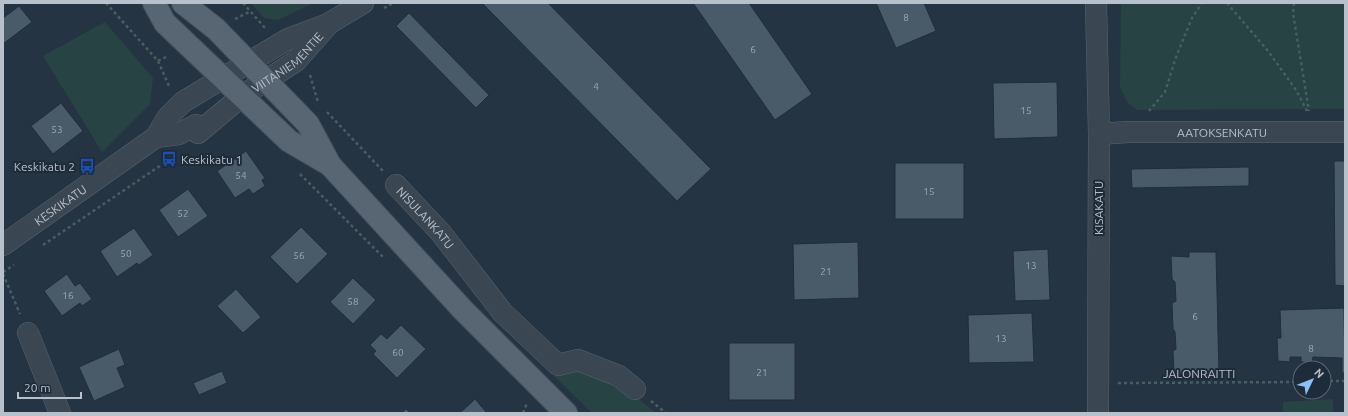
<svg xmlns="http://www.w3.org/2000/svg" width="1348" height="416" font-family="Ubuntu,sans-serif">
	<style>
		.green { fill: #274344 }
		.building { fill: #495a69; stroke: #202d3a }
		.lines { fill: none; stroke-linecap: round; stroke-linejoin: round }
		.minor-casing { stroke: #586470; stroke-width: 22 }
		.major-casing { stroke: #434f5c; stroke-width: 24 }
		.path { stroke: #465f60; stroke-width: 2.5; stroke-dasharray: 3 3; stroke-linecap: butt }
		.minor { stroke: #3a4652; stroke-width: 21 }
		.major { stroke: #586572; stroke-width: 22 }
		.labels { text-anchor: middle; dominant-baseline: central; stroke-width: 4; stroke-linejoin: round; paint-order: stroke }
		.number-label { font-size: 10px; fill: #9ca7b3 }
		.street-label { font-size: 12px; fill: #b7c1cc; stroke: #1e2b38 }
		.poi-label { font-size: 12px; fill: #b7c1cc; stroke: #1e2b38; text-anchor: start }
	</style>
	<rect width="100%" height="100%" fill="#253443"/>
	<path class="green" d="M251,3H313L278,20L264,18Z
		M1121,3H1345V109L1137,110L1127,102L1120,87Z
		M105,22L153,78L150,104L102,152L43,56Z
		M578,365L617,382L656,413H592L554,376L561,369Z
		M1333,399V413H1283V402Z"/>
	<path class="building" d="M482,3H548L711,169L677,201Z
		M693,3H749L812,94L775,120Z
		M876,3H924L936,31L896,48Z
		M19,6L32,22L3,44V18Z
		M409,13L489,95L476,108L396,26Z
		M1057,82L1058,137L994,139L993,83Z
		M61,103L83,131L53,154L31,126Z
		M246,151L265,178L262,180L265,186L253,194L249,189L235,198L217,171Z
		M1334,161H1345V286L1335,285Z
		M895,163H964V219H895Z
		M1249,167V186L1132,188L1131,169Z
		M188,189L208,216L178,237L159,210Z
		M301,227L328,254L297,284L270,257Z
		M134,228L153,255L139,265L137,263L117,277L100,251Z
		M858,242L859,298L794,300L793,244Z
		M1048,249L1050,300L1015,301L1013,251Z
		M1189,252H1216L1219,373H1206L1203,376H1192L1189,373L1174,375L1173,351L1176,349L1175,332L1173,329L1172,303L1176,301L1175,282L1172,279L1171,256L1189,257Z
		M67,274L75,286L80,283L92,299L82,306L80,303L62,316L44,291Z
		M353,278L376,300L353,324L330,302Z
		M236,289L261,317L243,333L217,306Z
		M1344,308L1345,373H1342V358L1313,357L1312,363L1301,362V357H1290V362L1278,361L1277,338H1281L1280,310Z
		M1032,313L1034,362L969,363L968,315Z
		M401,325L426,349L397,378L373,354L376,351L370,345L381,334L387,339Z
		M729,343H795V400H729Z
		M119,349L125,365L117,368L125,387L94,401L79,367Z
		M222,371L227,383L199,395L193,383Z
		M475,399L487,413H460Z
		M406,409L411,413H402Z"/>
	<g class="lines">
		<g class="minor-casing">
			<g id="minor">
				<path d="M1096,3L1099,134L1098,413"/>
				<path id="s1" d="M1099,134L1128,132H1345"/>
				<path id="s2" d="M156,137L179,134L196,125L198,133L242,96L296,61L327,26"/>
				<path id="s3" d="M396,185L441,233L503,313L558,365L578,360L619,376L635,389"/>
				<path id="s4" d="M3,245L156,137L168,117L183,102L288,39L328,24L363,3"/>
				<path d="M28,333L60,413"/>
			</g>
		</g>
		<g class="major-casing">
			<path id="major" d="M154,3L165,23L289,141L330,165
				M183,3L216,29L308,124L330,165L463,310L566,413"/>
		</g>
		<path class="path" d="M106,3L158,61L169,86
			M243,3L265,28
			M1227,3L1268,51L1296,90L1307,111
			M1294,3L1293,13L1309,111
			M384,8L393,3
			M235,19L249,12
			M158,61L168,56
			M310,75L318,102
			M1149,111L1165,92L1176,57L1192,18L1202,3
			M327,112L383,171
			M300,174L384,258
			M43,245L173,157
			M3,272L14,265
			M3,274L20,314
			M1324,381H1345
			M1118,383L1300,382
			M651,401L666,413
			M523,413L527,403"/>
		<use href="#minor" class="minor"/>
		<use href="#major" class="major"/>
	</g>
	<defs>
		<g id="bus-bare" transform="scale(1.2)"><path d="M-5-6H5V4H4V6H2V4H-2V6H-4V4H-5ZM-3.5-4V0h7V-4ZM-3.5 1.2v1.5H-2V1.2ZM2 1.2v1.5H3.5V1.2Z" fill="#1a4fb4" stroke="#1e2b38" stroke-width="2.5" paint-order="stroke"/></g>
	</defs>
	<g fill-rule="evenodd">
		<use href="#bus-bare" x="169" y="159"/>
		<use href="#bus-bare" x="87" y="166"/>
	</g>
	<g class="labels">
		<g class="number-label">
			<text x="906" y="17">8</text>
			<text x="753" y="49">6</text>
			<text x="596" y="86">4</text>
			<text x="1026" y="110">15</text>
			<text x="57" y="129">53</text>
			<text x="241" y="175">54</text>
			<text x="929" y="191">15</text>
			<text x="183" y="213">52</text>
			<text x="126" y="253">50</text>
			<text x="299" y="255">56</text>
			<text x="1031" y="265">13</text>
			<text x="826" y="271">21</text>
			<text x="68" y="295">16</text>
			<text x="353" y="301">58</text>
			<text x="1195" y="316">6</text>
			<text x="1001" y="338">13</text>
			<text x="1311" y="348">8</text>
			<text x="398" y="352">60</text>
			<text x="762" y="372">21</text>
		</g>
		<g class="street-label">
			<text stroke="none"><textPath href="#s2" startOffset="165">VIITANIEMENTIE</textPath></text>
			<text stroke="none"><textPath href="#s1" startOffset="123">AATOKSENKATU</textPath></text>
			<text stroke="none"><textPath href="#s4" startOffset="70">KESKIKATU</textPath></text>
			<text transform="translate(1098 208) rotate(-90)">KISAKATU</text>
			<text stroke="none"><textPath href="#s3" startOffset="44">NISULANKATU</textPath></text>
			<text x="1199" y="373">JALONRAITTI</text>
		</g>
		<g class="poi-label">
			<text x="181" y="159">Keskikatu 1</text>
			<text x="75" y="166" text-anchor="end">Keskikatu 2</text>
		</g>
	</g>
	<rect width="1348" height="416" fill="none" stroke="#b7c1cc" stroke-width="8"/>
	<g transform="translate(1312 380) rotate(47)"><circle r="19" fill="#1e2b38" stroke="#5b6773"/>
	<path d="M0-3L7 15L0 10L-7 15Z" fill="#8cc0fc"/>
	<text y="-6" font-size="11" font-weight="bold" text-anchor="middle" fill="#b7c1cc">N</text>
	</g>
	<path d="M18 392v6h63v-6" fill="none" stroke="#b7c1cc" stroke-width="2"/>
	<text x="24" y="392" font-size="12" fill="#b7c1cc" stroke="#1e2b38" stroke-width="3" paint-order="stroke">20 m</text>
</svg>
